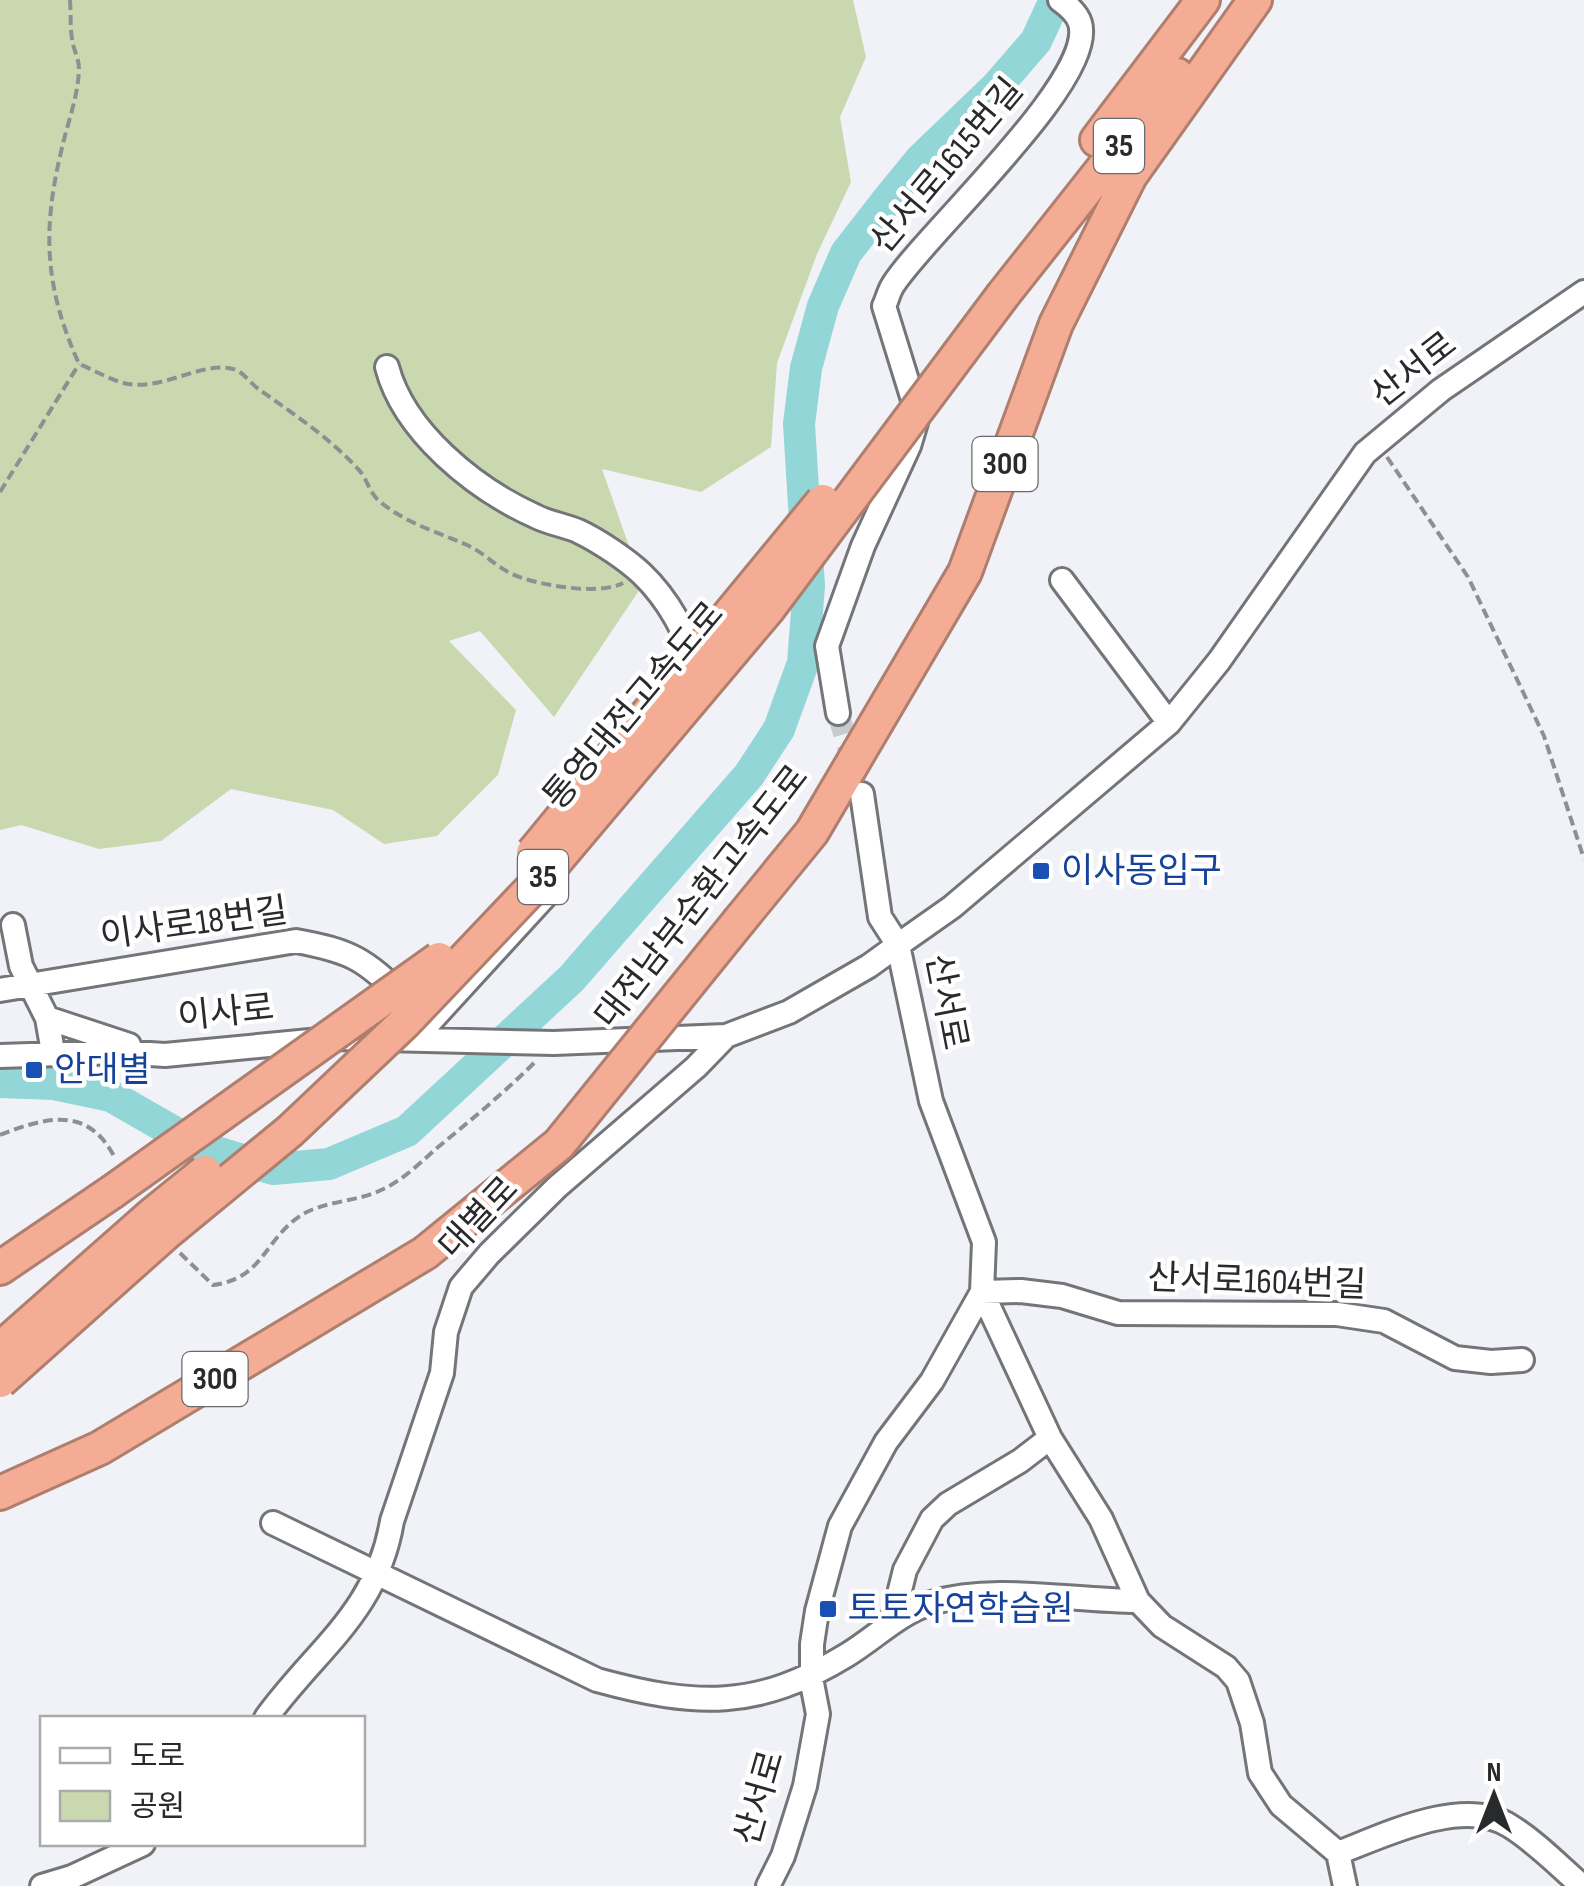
<svg xmlns="http://www.w3.org/2000/svg" width="1584" height="1886" font-family="'Sofia Sans Condensed','Noto Sans KR',sans-serif">
	<style>
		.green { fill: #cad8af }
		.lines { fill: none; stroke-linecap: round; stroke-linejoin: round }
		.river { stroke: #92d6d7; stroke-width: 32 }
		.minor-tunnel { stroke: #c9cace; stroke-width: 22; stroke-dasharray: 22 11; stroke-linecap: butt }
		.minor-casing { stroke: #737579; stroke-width: 28 }
		.highway-casing { stroke: #ae7e6f; stroke-width: 38 }
		.path { stroke: #8e8f92; stroke-width: 4; stroke-dasharray: 10 5; stroke-linecap: butt }
		.minor { stroke: #fff; stroke-width: 22 }
		.highway { stroke: #f5ac94; stroke-width: 32 }
		.highway-bridge-casing { stroke: #ae7e6f; stroke-width: 38; stroke-linecap: butt }
		.highway-bridge { stroke: #f5ac94; stroke-width: 32 }
		.transit-dot { fill: #1a4fb4; stroke: #fff; stroke-width: 4 }
		.labels { text-anchor: middle; dominant-baseline: central; stroke-width: 9; stroke-linejoin: round; paint-order: stroke }
		.shield { fill: #fff; stroke: #696a6b; stroke-width: 2.5 }
		.shield-label { font-size: 32px; font-weight: bold; fill: #292a2b }
		.street-label { font-size: 35px; fill: #292a2b; stroke: #fff }
		.transit-label { font-size: 35px; fill: #164399; stroke: #fff; text-anchor: start }
	</style>
	<rect width="100%" height="100%" fill="#f1f2f7"/>
	<path class="green" d="M0,0H853L866,57L840,117L851,182L817,254L777,363L771,447L701,492L602,469L629,546L638,592L554,717L480,631L449,641L516,710L498,775L437,836L384,844L333,810L231,789L161,841L99,849L21,825L0,830Z"/>
	<g class="lines">
		<path class="river" d="M0,1082L54,1084L111,1096L200,1147L273,1169L329,1164L407,1131L571,979L749,775L779,729L803,663L809,586L799,424L806,368L823,306L846,253L885,203L921,159L997,86L1036,41L1055,0"/>
		<path class="minor-tunnel" d="M838,713L854,767"/>
		<g class="minor-casing">
			<path id="minor" d="M387,367C404,432 475,489 535,516C548,523 564,525 578,531C599,541 626,559 642,574C670,601 683,630 698,665
				M1062,580L1169,723
				M838,713L827,646L863,546L909,446L918,416L884,306C887,300 889,291 893,285C925,234 1097,80 1080,23C1077,13 1067,5 1060,0
				M13,925L21,966L47,1018L53,1052
				M0,990L296,941C351,951 365,959 405,999
				M47,1018L129,1045
				M429,1023L548,893
				M0,1056L119,1052L165,1055L341,1038L554,1043L726,1036L789,1012L869,966L898,945L880,917L862,794
				M273,1523L597,1680C696,1707 757,1710 847,1655C875,1638 899,1613 931,1603C996,1584 1071,1601 1138,1601L1162,1626L1226,1667L1238,1681L1252,1723L1260,1773L1281,1805L1338,1853
				M1138,1601L1101,1519L1050,1438L982,1292L1021,1291L1062,1296L1118,1313L1337,1314L1384,1321L1455,1358L1491,1362L1522,1360
				M892,1622L905,1570L932,1519L948,1504L1020,1461L1050,1438
				M266,1718C316,1649 377,1612 392,1521L442,1373L446,1332L461,1287L489,1254L557,1187L696,1067L726,1036
				M42,1886L72,1877L143,1844
				M768,1886L783,1856L805,1786L818,1714L812,1683V1644L817,1611L840,1526L886,1442L932,1381L982,1292L984,1242L931,1101L898,945L952,907L1169,723L1219,661L1365,453L1441,390L1584,292
				M1345,1886L1338,1853C1385,1835 1463,1796 1510,1826C1536,1842 1559,1866 1582,1886"/>
		</g>
		<g class="highway-casing">
			<path id="highway" d="M1097,140L1203,0
				M1003,295L1177,75
				M740,920L812,832L965,572L1056,324L1130,176L1255,0
				M0,1268L112,1192
				M0,1493L100,1448L425,1253"/>
		</g>
		<path class="path" d="M70,0C71,13 70,26 72,39C73,49 79,58 79,69C78,98 67,124 61,152C42,232 45,288 79,364C94,370 112,381 128,384C164,390 202,361 233,369C242,371 250,382 257,388C292,413 329,437 358,469C367,478 369,492 378,500C403,522 437,532 467,545C483,552 495,566 512,574C536,585 599,596 623,583
			M1387,457L1468,577L1544,736L1584,859
			M0,492L79,364
			M0,1135C46,1117 88,1105 115,1158
			M180,1253L213,1285C263,1279 264,1240 300,1216C322,1201 357,1202 381,1190C402,1181 420,1163 437,1148C471,1120 505,1092 536,1061"/>
		<use href="#minor" class="minor"/>
		<use href="#highway" class="highway"/>
		<g class="highway-bridge-casing">
			<path id="highway-bridge" d="M533,853L823,501
				M112,1192L439,959
				M425,1253L559,1144L740,920
				M0,1349L153,1214L205,1172
				M0,1381L166,1233L290,1131L404,1023L537,883L768,609L1003,295"/>
		</g>
		<use href="#highway-bridge" class="highway-bridge"/>
	</g>
	<g class="transit-dot">
		<rect x="1031" y="861" width="20" height="20" rx="5"/>
		<rect x="24" y="1060" width="20" height="20" rx="5"/>
		<rect x="818" y="1599" width="20" height="20" rx="5"/>
	</g>
	<g class="labels">
		<g class="shield">
			<rect x="1094" y="119" width="50" height="54" rx="8"/>
			<rect x="972.5" y="437" width="65" height="54" rx="8"/>
			<rect x="518" y="850" width="50" height="54" rx="8"/>
			<rect x="182.5" y="1352" width="65" height="54" rx="8"/>
		</g>
		<g class="shield-label">
			<text x="1119" y="146">35</text>
			<text x="1005" y="464">300</text>
			<text x="543" y="877">35</text>
			<text x="215" y="1379">300</text>
		</g>
		<g class="street-label">
			<text transform="translate(947 166) rotate(-50)">산서로1615번길</text>
			<text transform="translate(1414 370) rotate(-38)">산서로</text>
			<text transform="translate(634 706) rotate(-50)">통영대전고속도로</text>
			<text transform="translate(702 897) rotate(-52)">대전남부순환고속도로</text>
			<text transform="translate(194 924) rotate(-8)">이사로18번길</text>
			<text transform="translate(946 1002) rotate(79)">산서로</text>
			<text transform="translate(226 1013) rotate(-6)">이사로</text>
			<text transform="translate(479 1218) rotate(-47)">대별로</text>
			<text transform="translate(1257 1282) rotate(2)">산서로1604번길</text>
			<text transform="translate(760 1798) rotate(-74)">산서로</text>
		</g>
		<g class="transit-label">
			<text x="1061" y="871">이사동입구</text>
			<text x="54" y="1070">안대별</text>
			<text x="848" y="1609">토토자연학습원</text>
		</g>
	</g>
	<rect x="40" y="1716" width="325" height="130" fill="#ffffff" stroke="#a9aaaa" stroke-width="2.5"/>
	<rect x="60" y="1748" width="50" height="15" fill="#ffffff" stroke="#a9aaaa" stroke-width="2.5"/>
	<text x="130" y="1766" font-size="30" fill="#292a2b">도로</text>
	<rect x="60" y="1791" width="50" height="30" fill="#cad8af" stroke="#a9aaaa" stroke-width="2.5"/>
	<text x="130" y="1816" font-size="30" fill="#292a2b">공원</text>
	<g transform="translate(1494 1796)" stroke="#ffffff" stroke-width="8" paint-order="stroke">
	<path d="M0-8L18 38L0 25L-18 38Z" fill="#292a2b"/>
	<text y="-15" font-size="28" font-weight="bold" text-anchor="middle" fill="#292a2b">N</text>
	</g>
</svg>
